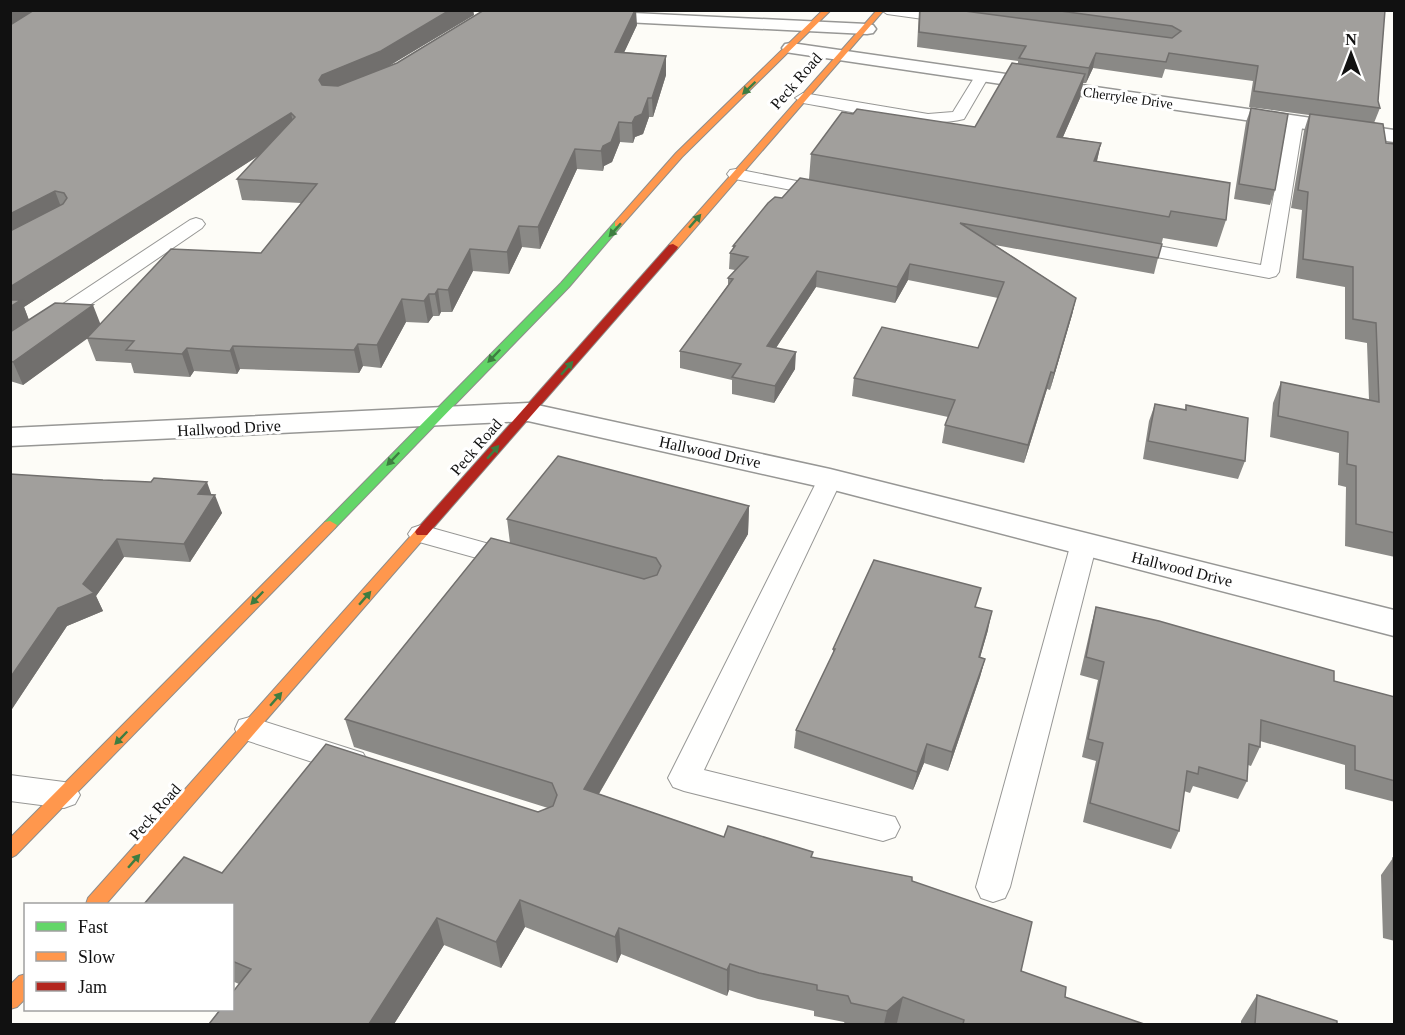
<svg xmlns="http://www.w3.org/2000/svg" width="1405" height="1035" font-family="Georgia,serif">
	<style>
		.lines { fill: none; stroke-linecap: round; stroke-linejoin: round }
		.lane-casing { stroke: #979795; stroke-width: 2 }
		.street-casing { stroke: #979795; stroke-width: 3 }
		.fast-casing { stroke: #8e8d8b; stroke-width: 2 }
		.slow-casing { stroke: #8e8d8b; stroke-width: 2 }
		.jam-casing { stroke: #8e8d8b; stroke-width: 2 }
		.lane { fill: #fffffe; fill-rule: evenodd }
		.street { fill: #fffffe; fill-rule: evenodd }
		.fast { fill: #63d668; fill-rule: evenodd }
		.slow { fill: #ff974d; fill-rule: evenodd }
		.jam { fill: #b3261e; fill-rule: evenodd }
		.wall { fill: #8a8986; fill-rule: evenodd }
		.shaded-wall { fill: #716f6d }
		.building { fill: #a19f9c; stroke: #716f6d; stroke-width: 1.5 }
		.oneway { fill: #3e7d41 }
		.labels { text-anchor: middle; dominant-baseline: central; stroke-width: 6; stroke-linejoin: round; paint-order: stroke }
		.far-street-label { font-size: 14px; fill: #111; stroke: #fff }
		.street-label { font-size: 16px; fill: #111; stroke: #fff }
	</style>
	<rect width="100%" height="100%" fill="#fdfcf7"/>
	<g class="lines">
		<g class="lane-casing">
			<path id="lane" d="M881,10C899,10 946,7 959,19L952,23L887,14Z
				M982,72L989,76L964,119C920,130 848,110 803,103L795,98L803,93L928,114L953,112L977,73Z
				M1295,117L1303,122L1279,272L1276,276L1269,278L1119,250L1117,246L1119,242L1126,240L1261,265L1287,122Z
				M736,169L827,187L833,188L836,192L833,196L827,197L730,178L727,174L730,170Z
				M196,218L202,220L205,224L202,228L18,354L10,355V339L190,220Z
				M830,471L839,474L842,479L704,770L895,817L900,827L895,837L883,841L684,791L673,787L668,778L818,479L821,474Z
				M421,525L522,553L526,559L522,565L513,568L412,540L408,534L412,528Z
				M1084,534L1093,537L1097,543L1010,887L1005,898L993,902L981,898L976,887L1071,543L1075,537Z
				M250,717L363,753L368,762L363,771L352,775L239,738L235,729L239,720Z
				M10,775L64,782L75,786L80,795L75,804L64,808L10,801Z"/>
		</g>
		<g class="street-casing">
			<path id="street" d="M591,11L867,24L873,25L876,29L873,33L867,34L585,20L582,16L585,12Z
				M791,43L1394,130V142L785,52L782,48L785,44Z
				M528,403L830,469L1394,610V636L830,489L528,421L10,446V428Z"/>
		</g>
		<g class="fast-casing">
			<path id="fast" d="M618,221L621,222V226L569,287L335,528H325L323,525L325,522L561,283L615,222Z"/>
		</g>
		<g class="slow-casing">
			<path id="slow" d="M823,10H831L682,157L621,226H615V222L676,153Z
				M877,10H884L677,249H669V245Z
				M330,521L337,525L335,528L16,855L10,858V838L325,522Z
				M422,527L427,529L429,532L427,535L106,904H86L88,898L417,529Z
				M26,974V998L17,1007L10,1009V985L19,976Z"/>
		</g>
		<g class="jam-casing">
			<path id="jam" d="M673,244L678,247L677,249L427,535H417L415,532L417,529L669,245Z"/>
		</g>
		<use href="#lane" class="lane"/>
		<use href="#street" class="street"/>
		<use href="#fast" class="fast"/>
		<use href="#slow" class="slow"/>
		<use href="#jam" class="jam"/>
	</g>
	<path class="wall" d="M10,10H473L474,15L390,65L637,25L624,52L666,56V75L653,117H649L643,134L635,137L633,143L620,142L612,162L604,166L603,171L577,169L540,249L522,247L509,274L473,271L452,312H441L439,316H433L428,323L406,322L381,368L363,366L359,373L240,369L237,374L194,371L190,377L134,373L131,363L96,361L87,338L23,385L10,381ZM258,156L237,179L242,200L301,203L261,253L100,324L29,320L24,307Z
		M919,10H1385L1378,101L1380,108L1374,123L1386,143L1395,144V557L1345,546L1346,487L1338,485L1339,453L1270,437L1273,403L1281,382L1369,400L1367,343L1345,339V287L1296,278L1302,210L1291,208L1304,131L1309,115L1249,107L1253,81L1165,69L1162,78L1093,68L1086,83H1083L1080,98L1063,137L1101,143L1097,161L1226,220L1217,247L1163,238L1154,274L995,245L1076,298L1072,315L1050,390L1047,389L1024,463L942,443L945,425L948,417L852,396L854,378L978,348L998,298L908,280L895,303L816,287L776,348L795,369L774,403L732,394V380L680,368V351L728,285V278L735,270L729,269L730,253L733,249V246L782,198L809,179L811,154L853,114L975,127L1018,64V61L917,47Z
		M1251,108L1275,190L1270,205L1234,199L1246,122Z
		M1155,404L1185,410L1186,405L1245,461L1238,479L1143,459L1149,421Z
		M10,474L211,495L222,513L190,562L124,557L96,596L103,611L67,626L10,712Z
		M749,506L748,534L599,794L724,837L912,881L1021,971L1065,997L1144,1024H900L897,1023L896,1024H845L844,1022L814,1016V1011L758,999L729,990L727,996L621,954L617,963L525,927L501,968L444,945L394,1024H209L239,984L232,981V904L222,873L538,812L548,808L354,747L345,719L510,543L507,519Z
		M1096,607L1334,681L1395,697V802L1345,789V765L1260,741V747L1251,766L1248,765L1247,781L1238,799L1193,786L1190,793L1184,791L1179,831L1171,849L1083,822L1096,761L1082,757L1098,680L1080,675L1091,626Z
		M977,608L988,630L980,657L985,659L980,677L948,771L924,763L913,790L794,748L796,730L833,654V649Z
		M1393,858H1395V941L1383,938L1381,875Z
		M1257,995L1337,1024H1241V1021Z"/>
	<path class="shaded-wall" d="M11,10H45L10,32Z
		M450,10H473L474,15L384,69L326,94L319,80L322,75Z
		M635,10H636L637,25L616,70L615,52Z
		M1096,53L1093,68L1086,83L1089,68Z
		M666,56V75L653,117L652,98Z
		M1085,74L1080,98L1052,162L1057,137Z
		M648,98L649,117L643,134L635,137L633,143L632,123L635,117Z
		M291,113L295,132L24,307L30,323L10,336V287Z
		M619,122L620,142L612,162L604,166L603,171L601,151L603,146Z
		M1101,143L1095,169L1094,161Z
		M575,149L577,169L540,249L538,227Z
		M55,191L63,212L10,240V214Z
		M519,226L522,247L509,274L507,252Z
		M470,249L473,271L452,312L448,290Z
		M910,264L908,280L895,303L897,287Z
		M817,271L816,287L766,363L767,346Z
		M438,289L441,312L439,316L435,294Z
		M429,294L433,316L428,323L424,301Z
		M1076,298L1072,315L1050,390L1054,373Z
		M402,299L406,322L381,368L377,345Z
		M93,305L102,328L23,385L13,362Z
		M358,344L363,366L359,373L354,350Z
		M233,346L240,369L237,374L230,351Z
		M187,348L194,371L190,377L182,354Z
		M796,352L795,369L774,403L775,386Z
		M1051,372L1047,389L1024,463L1028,445Z
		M207,482L213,499L215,495L222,513L190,562L184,544L198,494Z
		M749,506L748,534L586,816L584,789Z
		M117,539L124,557L96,596L103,611L67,626L10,712V678L58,608L83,584Z
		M992,611L988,630L975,675L979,657Z
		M985,659L980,677L948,771L952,752Z
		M927,744L924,763L913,790L917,772Z
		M520,900L525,927L501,968L496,942Z
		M437,918L444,945L394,1024H369Z
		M619,928L621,954L617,963L615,937Z
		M730,964L729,990L727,996V970Z
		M903,997L897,1023L896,1024H884L887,1011Z"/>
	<path class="building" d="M34,10H450L381,51L322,75L319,80L322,85L338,86L397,63L484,10H635L615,52L666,56L652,98H648L642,114L635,117L632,123L619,122L611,142L603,146L601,151L575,149L538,227L519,226L507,252L470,249L448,290L438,289L435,294H429L424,301L402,299L377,345L358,344L354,350L233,346L230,351L187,348L182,354L126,350L134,341L87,338L171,249L261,253L317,184L237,179L295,117L291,113L10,287V231L63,204L67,198L64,193L55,191L10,214V25Z
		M920,10H957L1172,38L1181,31L1172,26L1053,10H1385L1378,101L1380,108L1254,91L1258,66L1169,53L1166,62L1096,53L1089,68L1019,58L1026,46L919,32Z
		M1012,63L1085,74L1057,137L1101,143L1094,161L1230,183L1226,220L1171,211L1169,217L811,154L842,112L853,114L857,109L975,127Z
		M1251,108L1288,114L1275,190L1239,184Z
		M1310,114L1383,124L1386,143L1395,144V533L1356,524V466L1347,464L1348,432L1278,416L1281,382L1379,402L1376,323L1353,319V267L1303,259L1308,192L1298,190Z
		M800,178L1162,244L1158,258L960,223L1076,298L1054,373L1051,372L1028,445L945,425L955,400L854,378L882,327L978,348L1004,282L910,264L897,287L817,271L767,346L796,352L775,386L732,377L741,364L680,351L733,279L728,278L748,257L730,253L735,246H733L768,203L775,197L782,198Z
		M10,300H21L10,307Z
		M55,303L93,305L13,362L10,361V332Z
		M1155,404L1186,410V405L1248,418L1245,461L1148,441Z
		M558,456L749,506L584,789L724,837L728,826L813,852L811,857L912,877V881L1032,922L1021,971L1066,987L1065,997L1144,1024H963L964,1020L903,997L887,1011L851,1003L848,996L817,990V985L759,973L730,964L727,970L619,928L615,937L520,900L496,942L437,918L369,1024H209L220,1010H232V993L251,969L232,961V904H144L184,857L222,873L326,744L538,812L553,806L557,795L552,783L345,719L491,538L644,579L657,575L661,566L656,558L507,519Z
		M10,474L103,480L151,482L154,478L207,482L198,494L215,495L184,544L117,539L83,584L94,593L58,608L10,678Z
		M874,560L981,588L975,607L992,611L979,657L985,659L952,752L927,744L917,772L796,730L835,649H833Z
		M1096,607L1159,621L1334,671V681L1395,697V781L1355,770V746L1261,720L1260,747L1249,744L1247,781L1199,767L1198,774L1187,771L1179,831L1090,803L1103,743L1088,739L1104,662L1086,657Z
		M1393,858H1395V904Z
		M1257,995L1337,1021V1024H1255Z"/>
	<defs><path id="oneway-solid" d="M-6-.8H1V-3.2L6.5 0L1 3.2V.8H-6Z" transform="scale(1.5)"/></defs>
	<g class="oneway">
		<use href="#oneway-solid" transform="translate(749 88) rotate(136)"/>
		<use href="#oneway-solid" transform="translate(695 221) rotate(-49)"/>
		<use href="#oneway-solid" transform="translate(615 230) rotate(132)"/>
		<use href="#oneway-solid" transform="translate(494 356) rotate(134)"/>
		<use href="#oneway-solid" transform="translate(567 368) rotate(-49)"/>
		<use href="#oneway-solid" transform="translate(493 452) rotate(-49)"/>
		<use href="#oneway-solid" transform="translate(393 459) rotate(134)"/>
		<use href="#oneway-solid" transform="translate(257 598) rotate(134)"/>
		<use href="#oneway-solid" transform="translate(365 598) rotate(-49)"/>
		<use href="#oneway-solid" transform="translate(276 699) rotate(-49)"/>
		<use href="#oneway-solid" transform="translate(121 738) rotate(134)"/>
		<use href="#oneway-solid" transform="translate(134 861) rotate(-49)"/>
	</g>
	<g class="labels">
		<g class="far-street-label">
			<text transform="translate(1128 98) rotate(8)">Cherrylee Drive</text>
		</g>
		<g class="street-label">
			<text transform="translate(796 81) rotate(-49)">Peck Road</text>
			<text transform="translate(229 428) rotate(-3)">Hallwood Drive</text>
			<text transform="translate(476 447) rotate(-49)">Peck Road</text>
			<text transform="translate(710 452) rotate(12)">Hallwood Drive</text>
			<text transform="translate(1182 569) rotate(14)">Hallwood Drive</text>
			<text transform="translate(155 812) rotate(-49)">Peck Road</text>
		</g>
	</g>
	<rect width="1405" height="1035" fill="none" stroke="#111111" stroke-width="24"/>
	<rect x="24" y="903" width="210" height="108" fill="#ffffff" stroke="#a0a0a0" stroke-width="1.5"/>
	<rect x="36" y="922" width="30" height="9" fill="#63d668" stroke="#a0a0a0" stroke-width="1.5"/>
	<text x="78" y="933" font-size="18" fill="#111111">Fast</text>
	<rect x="36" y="952" width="30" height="9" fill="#ff974d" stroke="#a0a0a0" stroke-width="1.5"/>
	<text x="78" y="963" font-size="18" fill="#111111">Slow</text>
	<rect x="36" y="982" width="30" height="9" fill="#b3261e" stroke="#a0a0a0" stroke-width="1.5"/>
	<text x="78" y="993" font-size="18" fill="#111111">Jam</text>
	<g transform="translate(1351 54)" stroke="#ffffff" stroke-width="4.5" paint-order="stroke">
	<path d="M0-4.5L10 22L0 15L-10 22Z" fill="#111111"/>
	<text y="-9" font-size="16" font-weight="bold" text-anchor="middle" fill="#111111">N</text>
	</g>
</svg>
